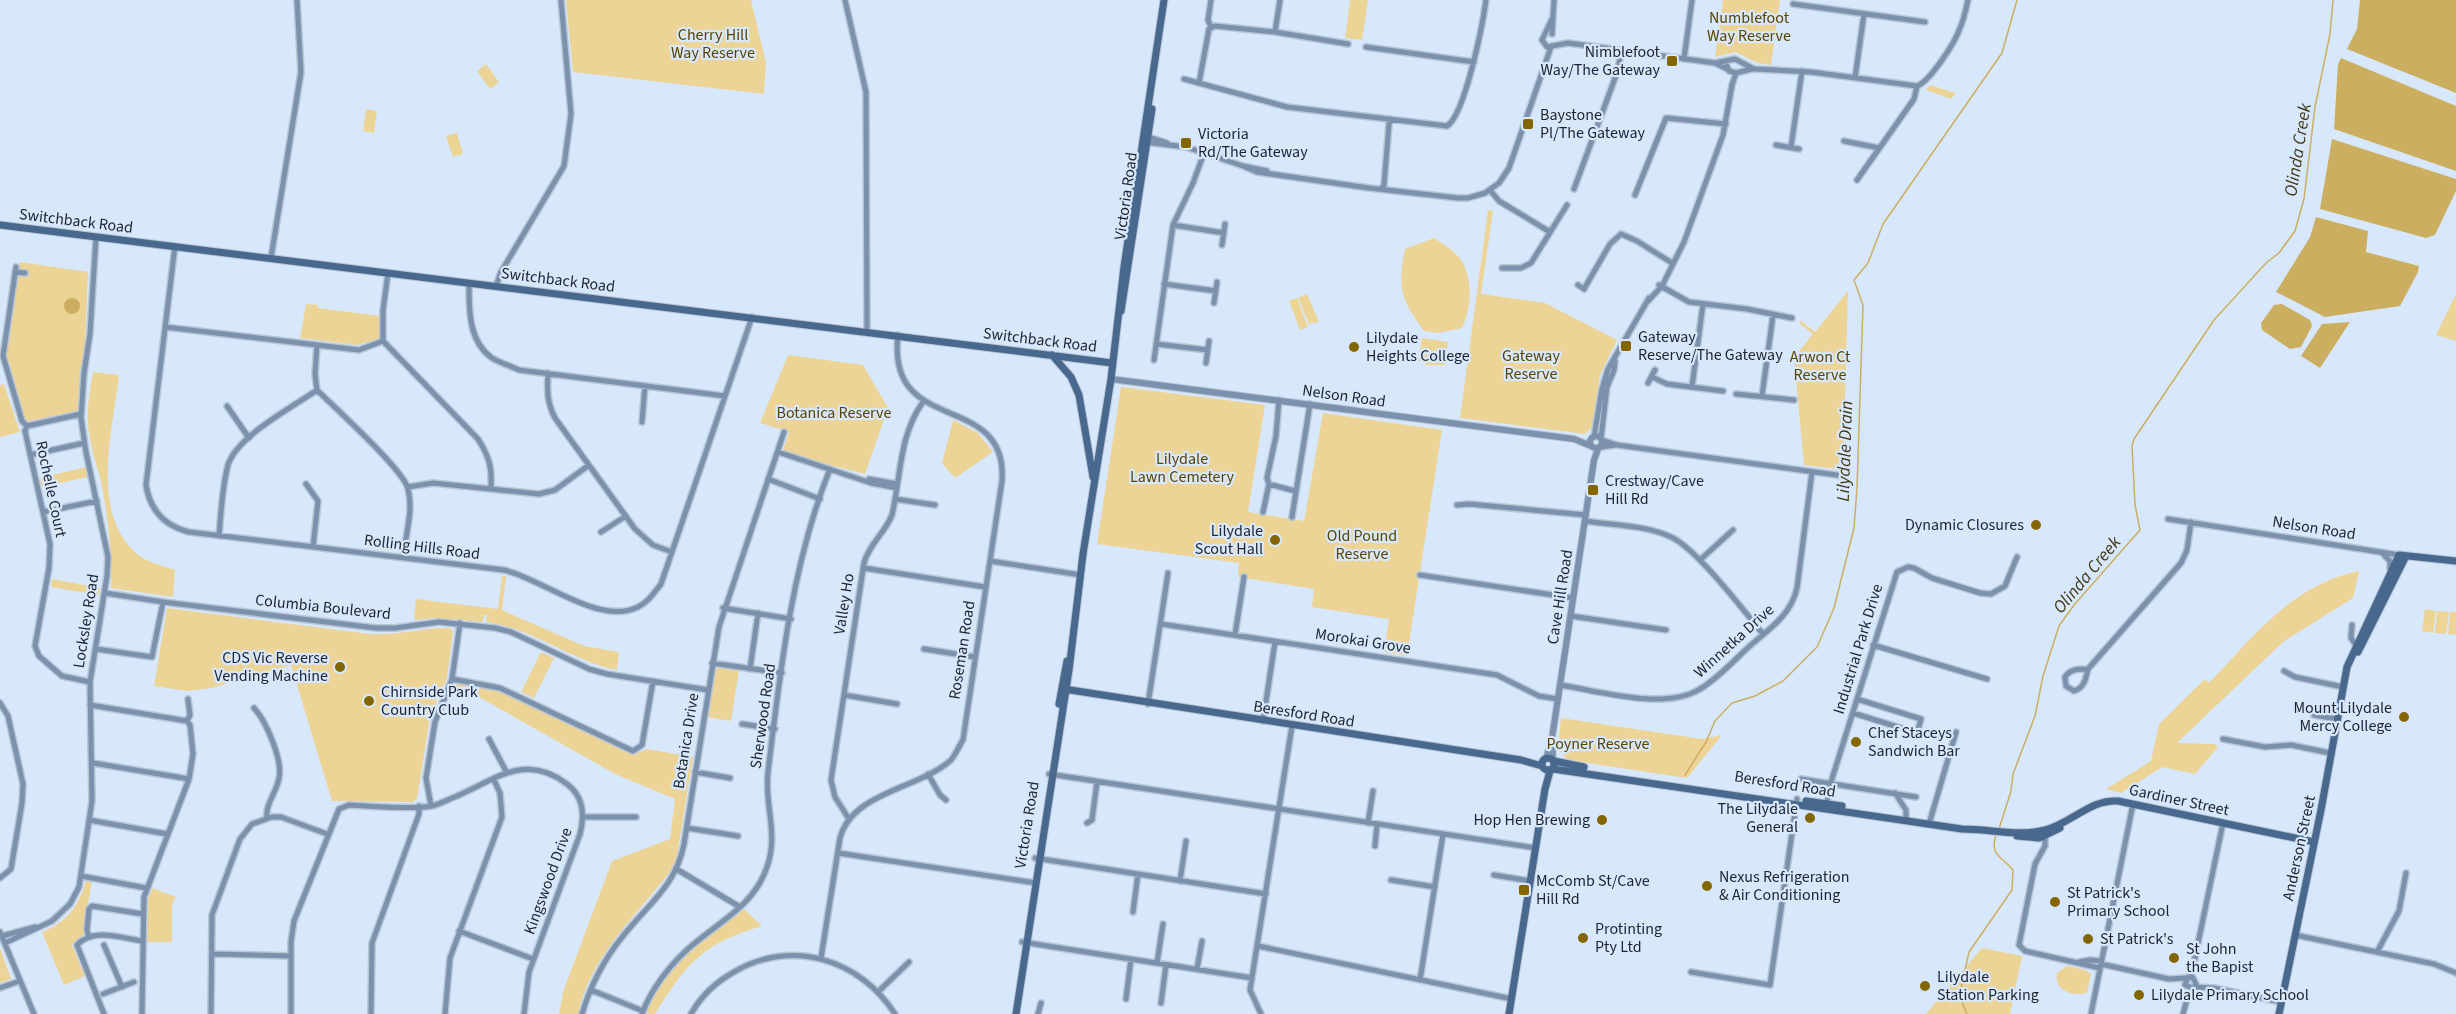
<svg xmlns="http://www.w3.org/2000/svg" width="2456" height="1014" font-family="'Source Sans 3',sans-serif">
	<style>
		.green { fill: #ecd396 }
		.water { fill: #ccae60 }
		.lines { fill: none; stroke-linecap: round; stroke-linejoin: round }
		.stream { stroke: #ccae60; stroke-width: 1.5 }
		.minor-casing { stroke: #b6c5d7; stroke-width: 8 }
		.tertiary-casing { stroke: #b6c5d7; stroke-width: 8 }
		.secondary-casing { stroke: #b6c5d7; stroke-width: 9 }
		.minor { stroke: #7c91ab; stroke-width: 5 }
		.tertiary { stroke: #7c91ab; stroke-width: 6 }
		.secondary { stroke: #49688d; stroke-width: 7 }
		.poi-dot { fill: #846600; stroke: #d8e8fc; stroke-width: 2 }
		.labels { text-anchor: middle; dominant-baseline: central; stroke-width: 4.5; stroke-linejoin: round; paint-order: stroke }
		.park-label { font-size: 16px; fill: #594403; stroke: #d8e8fc }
		.poi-label { font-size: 16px; fill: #1d242d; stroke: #d8e8fc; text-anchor: start }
		.street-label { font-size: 16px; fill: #1d242d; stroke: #d8e8fc }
		.water-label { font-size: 18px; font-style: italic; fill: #443715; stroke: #d8e8fc }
	</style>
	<rect width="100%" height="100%" fill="#d8e8fc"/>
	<path class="green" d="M566,0H751L766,63L764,94L573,72Z
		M1350,0H1368L1362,40L1345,38Z
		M1723,0H1780L1771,65L1758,63L1735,52L1715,57Z
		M486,64L499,82L490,89L477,71Z
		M1930,85L1955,93H1956L1951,99L1926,90Z
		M366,109L377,111L374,133L363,131Z
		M457,133L463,154L453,157L446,136Z
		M1488,210L1493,211L1481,294L1545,303L1617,340L1600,375L1592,428L1585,434L1460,418Z
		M1434,238C1442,243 1450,248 1457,255C1474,273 1472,307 1462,328L1438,333L1424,331C1401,299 1397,289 1405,249Z
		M20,262L88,272L85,345L80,374L78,411L25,422L8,368L6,354Z
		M1848,291L1843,470L1804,465L1794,357L1813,334L1800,324V320L1815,332Z
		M1307,294L1319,322L1309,324L1298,298Z
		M2456,294V341L2436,335Z
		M1297,298L1308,327L1300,330L1289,301Z
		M306,304L318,305V308L380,316L379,339L357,345L300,338Z
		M1422,338L1448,342L1445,365H1425V362L1418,361Z
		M788,355L863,365L888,408L865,474L782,453L789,432L760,423Z
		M93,372L119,375C113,431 89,512 137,554C146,562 164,566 175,570L173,597L111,588C112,553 108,516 101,482C96,462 89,444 88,423C87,406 90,389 93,372Z
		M4,384L20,432L0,437V385Z
		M1121,387L1265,405L1248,512L1304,521L1323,413L1442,430L1407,656L1384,652L1389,619L1312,607L1314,589L1238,577L1239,563L1097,544Z
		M953,420L978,433L993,452L955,478L942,463Z
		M86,467L88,477L42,487L40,478Z
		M2359,571L2353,598L2283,642L2177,743L2215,744L2218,747L2195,774L2162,767L2121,793L2106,789L2151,761L2159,724L2205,679L2209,683C2254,636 2293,584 2359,571Z
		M502,576H506L502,610L584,646L619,652L617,670C571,661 533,628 486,622L487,615H484L483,622L436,618L416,620L414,618L416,599L498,609Z
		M52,579L100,588L99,595L51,587Z
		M167,608L370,634C398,636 423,627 450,628L453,632L447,678L430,717L417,799L413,802L332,801L291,665L212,688L187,691L154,686Z
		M2425,609L2436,611L2433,633L2422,631Z
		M2437,611L2449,612L2446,634L2435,633Z
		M2450,612H2456V635L2448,634Z
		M541,652L554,658L534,698L521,692Z
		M720,666L739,670L731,721L706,717L714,671Z
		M457,683L491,687L633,755L647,749L693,757L677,856L672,869C637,916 591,954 578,1014H559L563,992L612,861L670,839L675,799L615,774L479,697L452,693Z
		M1561,718L1702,739L1722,735L1687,778L1567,760L1558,747Z
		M86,880H92L84,928L85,935L75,941L72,945L85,976L64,985L42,932C66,923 80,905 86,880Z
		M152,888L176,897L172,905V942H147L148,899Z
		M744,909L762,926C702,944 687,963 655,1014H646C664,966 706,939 744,909Z
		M0,948L11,979L0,983Z
		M1982,948L2022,956L2010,1014H1926L1955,979H1958L1959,975Z
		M2067,966L2086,970L2091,974L2087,993C2072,997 2054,990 2057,973Z"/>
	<path class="water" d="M2360,0H2456V93L2347,49L2357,29Z
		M2341,58L2456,106V171L2334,129L2338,64Z
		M2332,139L2456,179V191L2435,235L2426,238L2320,209Z
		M2316,217L2368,231L2366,252L2419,266L2418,272L2400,306L2325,317L2276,292L2310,237Z
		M64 306a8 8 0 1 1 16 0a8 8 0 1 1-16 0Z
		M2282,304L2310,320L2312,326L2301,347L2290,349L2262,330L2261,323L2274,305Z
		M2350,322L2320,368L2301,356L2322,324Z"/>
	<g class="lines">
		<path class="stream" d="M1685,775L1706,742L1715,721L1732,703L1755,696L1783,681L1817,647L1834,608L1854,528L1857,488L1863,305L1854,280L1868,263L1883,224L2002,53L2017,0
			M1999,829L2011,791L2013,774L2035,716L2043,676L2059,626L2074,605L2140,530L2135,505L2132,446L2134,439L2214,320L2266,263L2279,253L2295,231L2304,199L2315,107L2330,34L2333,0
			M1967,1014L1962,1002L1961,988L1969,952L2012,890L2013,870C2001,856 1988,854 1997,833"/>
		<g class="minor-casing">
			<path id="minor" d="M845,0L866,92L867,331
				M1211,0L1208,20L1211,27
				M1793,4L1925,22
				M1552,19L1542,40L1547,47L1568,43L1715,63L1727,69
				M1275,32L1348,44
				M1552,34L1554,0
				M1366,47L1474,62
				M1684,59L1692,0
				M1715,63L1735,59L1754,69L1811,72L1917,86C1930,81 1955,43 1960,28C1964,19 1966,9 1968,0
				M1727,66L1729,71L1736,73L1752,69
				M1855,78L1864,14
				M1184,79L1287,107L1447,126C1465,115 1483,23 1486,0
				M1199,83L1209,29L1215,26L1275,32L1280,0
				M1145,136L1167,143
				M1844,141L1879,148
				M1145,142L1186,147L1243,166L1267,171
				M1776,145L1799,149
				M1791,147L1802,71
				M1243,166L1257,172L1369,188L1458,198H1468L1485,193L1499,183L1509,168L1551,47
				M1857,180L1914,99L1917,86
				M1382,188L1384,185L1389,124L1391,119
				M1574,189L1618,70L1621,50
				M1490,190L1499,201L1550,232
				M1635,195L1666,118L1726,124
				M1173,225L1224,233
				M1222,245L1225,224
				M175,246L146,485C150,510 165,526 189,532L504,570C543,579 599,626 638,607C648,602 654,593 661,584L752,317
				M271,258L301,72L297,0
				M16,267L3,356L22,421L27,426L25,431L50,544L49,568L35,646L39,656L62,676L90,682
				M1502,268H1521L1531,263L1567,205
				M15,272L25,273
				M388,273L383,310V341L478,439C489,456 492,467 491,487
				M469,283C469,309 468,341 492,358C500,363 511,366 519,370L725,396
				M1164,284L1216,291
				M1578,285L1584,289L1610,244L1621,234L1637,241L1672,263
				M1659,285L1689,302L1747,309L1792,318
				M496,286L501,272L564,166L571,114L561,0
				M1648,301L1662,286L1684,242L1723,135L1732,85L1736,73
				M1214,303L1217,282
				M165,327L359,350L383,341
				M1156,344L1208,350
				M317,345L315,374L317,390C335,408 404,470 408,489C414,510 405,537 403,558
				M1154,360L1173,225L1193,183L1204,153
				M1206,363L1209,341
				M548,373C547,390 547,403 555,418L635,529L653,545L672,552
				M1652,377L1667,384L1723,391
				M1648,383L1655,370
				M1692,387L1703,304
				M1736,394L1794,400
				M1762,396L1773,315
				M227,406L249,438
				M642,422L645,386
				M27,426L81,414
				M1594,437L1602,389L1608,369L1649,298
				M1601,438L1607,387L1614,370L1615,361
				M1602,440L1617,445L1844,476
				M1601,447L1615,445
				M778,452L871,483L897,488
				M30,455L84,443
				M768,479L820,499
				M869,479L897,484
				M306,484L318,501L313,547
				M1269,484L1295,491
				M408,487L433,483L539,494L555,490L589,465
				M895,499L935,505
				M1457,505L1469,504L1586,515
				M43,512L97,501
				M1263,512L1269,484L1267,478L1276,436L1279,400
				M1292,517L1310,404
				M2168,519L2399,555
				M1585,521C1612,525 1646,525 1671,537C1696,548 1744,611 1763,634
				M601,532L626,516
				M219,536C221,513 222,487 228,465C237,436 293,407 317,390
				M2382,553L2390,561V569
				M1700,560L1733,530
				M990,561L1081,575
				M864,568L985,587
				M1420,575L1573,598
				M105,593L163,602L376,628H395L439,622L495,628L511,632L589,669L607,674L708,690
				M723,608L791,619
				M1571,616L1666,630
				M1161,624L1497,675L1539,696L1558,699
				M2352,625L2351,638L2358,648
				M1235,635L1244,577
				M1873,645L1987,679
				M96,649L152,657L163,602
				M924,649L975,657
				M712,663L782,673
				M750,669L758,613
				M2088,669C2078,669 2070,669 2065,677L2066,686L2074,691C2084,688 2086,679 2088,669L2181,563L2187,550L2191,522
				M2284,671L2295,677L2343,687
				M452,679L500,688L633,751L642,745L653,681
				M1560,685C1599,691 1665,711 1700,689C1719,678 1735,659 1752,644C1772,627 1791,614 1797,588L1812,472
				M844,695L897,704
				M0,703L8,716L23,784L22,803L11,869L0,878
				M1148,704L1168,573
				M90,705L187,721
				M254,708C266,721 283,760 279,778C277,792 265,804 267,818
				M1853,713L1917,733L1921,719L1857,699
				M2314,715L2336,719
				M1263,721L1275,642
				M742,724L775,729
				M489,739L507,773
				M2223,739L2265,747L2291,745L2330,753
				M93,763L189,779
				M695,772L730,778
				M928,774L940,795L946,800
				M1049,774L1536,848
				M1801,779L1916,797
				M1895,793L1906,810V820
				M431,806L426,778L435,722L452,679L460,623
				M1826,807L1831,782L1897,572L1908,567L1914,568L1932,578L1980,593L1991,594L2005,586L2017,557
				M584,817H636
				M849,819L835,797L831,780L864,563C869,544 885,533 892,515C901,476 899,435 923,402
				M89,820L167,834
				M1087,823L1092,820L1097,782
				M1368,823L1373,791
				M1929,824L1956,732
				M687,828L738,836
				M2045,836V846L2035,864L2019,945L2025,951L2100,968
				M1375,846L1377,824
				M838,853L1036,883
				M1035,858L1266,894
				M678,870L740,907
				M1494,875L1530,881
				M81,876L146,888
				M1391,880L1435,887
				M1180,881L1186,841
				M1133,912L1138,874
				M459,931L533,959
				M0,932L34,1014
				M2295,935L2434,964L2456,973
				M2,936L35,927
				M89,937L87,930L89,909L92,906L143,914
				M1022,942L1252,978
				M5,943L52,921L70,904L79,887L92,801L90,682L107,576L108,557L86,452L81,418L84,373L90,334L96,237
				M104,945L122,987
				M1258,946L1512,999
				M2377,952L2399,911L2406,873
				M212,954L291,956
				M821,958L840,838C852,792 919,789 951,760C956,754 959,746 963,740L1002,481C1008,389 886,438 898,335
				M2079,962L2090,960L2101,961
				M1157,963L1163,924
				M2101,964L2169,979L2186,978
				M1197,969L1202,941
				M1691,972L1770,985L1797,799
				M2191,977L2223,823
				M1420,980L1443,834
				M2194,987L2214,988L2281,1002
				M0,988L20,981
				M591,990L643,1011
				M879,991L909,962
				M103,994L134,982
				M1126,999L1131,959
				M1161,1003L1166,965
				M104,1014L77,945C93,927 122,938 142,941
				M142,1014L144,897L189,779L193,754L190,725L187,721L190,715L188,699
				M211,1014L212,915L240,839L252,824L272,817H281L327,834
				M291,1014V942L294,921L339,809L349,805C374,806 407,810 432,806C440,804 449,799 457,796C498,778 525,753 567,784C584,797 585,815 580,834L529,972L524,1014
				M371,1014L372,943L419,814V806
				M445,1014L450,958L502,817L500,793L494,780
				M582,1014C590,987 605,958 623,936C648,904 676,886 684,844L719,627L784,432
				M642,1014C651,989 670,965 689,948C718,922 754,906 767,867C779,833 764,805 768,772C780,672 792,563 830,469
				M691,1014C701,996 716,982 734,972C791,938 860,959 895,1014
				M1038,1014L1041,1003
				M1261,1014L1250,990L1292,726
				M2091,1014L2133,804
				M2183,1014L2186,1003L2196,984L2193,978L2188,977L2185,985L2192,988"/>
		</g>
		<g class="tertiary-casing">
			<path id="tertiary" d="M1111,379L1574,439L1591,446
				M1590 442a6 6 0 1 1 12 0a6 6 0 1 1-12 0Z
				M1552,742L1553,760
				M1546,759L1552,738L1594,460L1598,449"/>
		</g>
		<g class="secondary-casing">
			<path id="secondary" d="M0,225L1112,363
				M1121,311L1152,109
				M1052,355L1071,377L1079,395L1093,477
				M2358,652L2406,556
				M1064,689L1521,760L1542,766
				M1059,704L1067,661
				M1542 764a6 6 0 1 1 12 0a6 6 0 1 1-12 0Z
				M1554,761L1584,767
				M1553,769L1962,829C1991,829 2017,837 2045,830C2072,823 2090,799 2118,801L2314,842
				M1806,801L1842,806
				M2017,836L2039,838L2060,828
				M1016,1014L1069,670L1083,554L1111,379L1124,267L1164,0
				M1509,1014L1545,789L1550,771
				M2279,1014L2321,810L2347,667L2399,555L2456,561"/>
		</g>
		<use href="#minor" class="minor"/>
		<use href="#tertiary" class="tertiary"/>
		<use href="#secondary" class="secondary"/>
	</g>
	<g class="poi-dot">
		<rect x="1666" y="55" width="12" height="12" rx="3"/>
		<rect x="1522" y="118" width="12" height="12" rx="3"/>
		<rect x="1180" y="137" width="12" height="12" rx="3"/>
		<rect x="1620" y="340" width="12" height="12" rx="3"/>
		<circle cx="1354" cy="347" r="6"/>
		<rect x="1587" y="484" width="12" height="12" rx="3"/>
		<circle cx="2036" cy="525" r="6"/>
		<circle cx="1275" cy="540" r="6"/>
		<circle cx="340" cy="667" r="6"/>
		<circle cx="369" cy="701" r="6"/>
		<circle cx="2404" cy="717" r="6"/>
		<circle cx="1856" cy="742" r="6"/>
		<circle cx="1810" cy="818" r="6"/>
		<circle cx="1602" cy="820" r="6"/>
		<circle cx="1707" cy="886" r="6"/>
		<rect x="1518" y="884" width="12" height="12" rx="3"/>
		<circle cx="2055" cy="902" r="6"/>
		<circle cx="1583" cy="938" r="6"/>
		<circle cx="2088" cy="939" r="6"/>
		<circle cx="2174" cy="958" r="6"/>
		<circle cx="1925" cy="986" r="6"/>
		<circle cx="2139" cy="995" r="6"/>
	</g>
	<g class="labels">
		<g class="park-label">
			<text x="1749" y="18">Numblefoot<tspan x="1749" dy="18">Way Reserve</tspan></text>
			<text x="713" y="35">Cherry Hill<tspan x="713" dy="18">Way Reserve</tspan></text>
			<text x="1531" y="356">Gateway<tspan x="1531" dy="18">Reserve</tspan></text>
			<text x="1820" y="357">Arwon Ct<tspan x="1820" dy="18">Reserve</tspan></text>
			<text x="834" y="413">Botanica Reserve</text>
			<text x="1182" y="459">Lilydale<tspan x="1182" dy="18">Lawn Cemetery</tspan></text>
			<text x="1362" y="536">Old Pound<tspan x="1362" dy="18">Reserve</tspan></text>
			<text x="1598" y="744">Poyner Reserve</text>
		</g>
		<g class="poi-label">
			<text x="1660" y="52" text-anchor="end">Nimblefoot<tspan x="1660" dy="18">Way/The Gateway</tspan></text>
			<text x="1540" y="115">Baystone<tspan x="1540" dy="18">Pl/The Gateway</tspan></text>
			<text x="1198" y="134">Victoria<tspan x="1198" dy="18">Rd/The Gateway</tspan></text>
			<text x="1638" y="337">Gateway<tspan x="1638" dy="18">Reserve/The Gateway</tspan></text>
			<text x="1366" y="338">Lilydale<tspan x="1366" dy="18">Heights College</tspan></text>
			<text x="1605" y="481">Crestway/Cave<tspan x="1605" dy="18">Hill Rd</tspan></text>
			<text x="2024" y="525" text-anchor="end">Dynamic Closures</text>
			<text x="1263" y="531" text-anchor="end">Lilydale<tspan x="1263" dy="18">Scout Hall</tspan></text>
			<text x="328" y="658" text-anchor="end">CDS Vic Reverse<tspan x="328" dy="18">Vending Machine</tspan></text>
			<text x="381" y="692">Chirnside Park<tspan x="381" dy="18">Country Club</tspan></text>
			<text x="2392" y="708" text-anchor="end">Mount Lilydale<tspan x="2392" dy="18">Mercy College</tspan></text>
			<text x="1868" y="733">Chef Staceys<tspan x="1868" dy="18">Sandwich Bar</tspan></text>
			<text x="1798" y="809" text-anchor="end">The Lilydale<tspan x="1798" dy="18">General</tspan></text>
			<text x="1590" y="820" text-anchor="end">Hop Hen Brewing</text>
			<text x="1719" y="877">Nexus Refrigeration<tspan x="1719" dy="18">&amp; Air Conditioning</tspan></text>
			<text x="1536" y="881">McComb St/Cave<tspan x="1536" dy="18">Hill Rd</tspan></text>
			<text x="2067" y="893">St Patrick's<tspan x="2067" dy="18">Primary School</tspan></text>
			<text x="1595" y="929">Protinting<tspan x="1595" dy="18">Pty Ltd</tspan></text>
			<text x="2100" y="939">St Patrick's</text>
			<text x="2186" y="949">St John<tspan x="2186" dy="18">the Bapist</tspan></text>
			<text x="1937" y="977">Lilydale<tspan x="1937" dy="18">Station Parking</tspan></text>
			<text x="2151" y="995">Lilydale Primary School</text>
		</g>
		<g class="street-label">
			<text transform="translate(1126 196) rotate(-82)">Victoria Road</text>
			<text transform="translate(76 221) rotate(7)">Switchback Road</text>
			<text transform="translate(558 280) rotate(7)">Switchback Road</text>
			<text transform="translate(1040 340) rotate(7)">Switchback Road</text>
			<text transform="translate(1344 396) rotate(8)">Nelson Road</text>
			<text transform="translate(51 489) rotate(78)">Rochelle Court</text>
			<text transform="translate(2314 528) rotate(9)">Nelson Road</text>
			<text transform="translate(422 547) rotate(7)">Rolling Hills Road</text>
			<text transform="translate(1560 597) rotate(-81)">Cave Hill Road</text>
			<text transform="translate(844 604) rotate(-81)">Valley Ho</text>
			<text transform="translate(323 607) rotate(6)">Columbia Boulevard</text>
			<text transform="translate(86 621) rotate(-81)">Locksley Road</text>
			<text transform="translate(1363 641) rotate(9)">Morokai Grove</text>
			<text transform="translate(1734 641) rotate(-42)">Winnetka Drive</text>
			<text transform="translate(1858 649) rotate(-73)">Industrial Park Drive</text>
			<text transform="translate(962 650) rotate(-81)">Roseman Road</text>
			<text transform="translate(1304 714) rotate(9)">Beresford Road</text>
			<text transform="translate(763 716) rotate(-82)">Sherwood Road</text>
			<text transform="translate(686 741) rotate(-81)">Botanica Drive</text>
			<text transform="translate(1785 784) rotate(9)">Beresford Road</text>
			<text transform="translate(2179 800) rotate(12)">Gardiner Street</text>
			<text transform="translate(1027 825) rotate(-81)">Victoria Road</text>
			<text transform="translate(2299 848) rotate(-78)">Anderson Street</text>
			<text transform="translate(548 881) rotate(-70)">Kingswood Drive</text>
		</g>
		<g class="water-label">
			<text transform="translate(2298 150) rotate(-81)">Olinda Creek</text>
			<text transform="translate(1845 451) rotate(-88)">Lilydale Drain</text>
			<text transform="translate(2087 575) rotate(-50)">Olinda Creek</text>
		</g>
	</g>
</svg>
